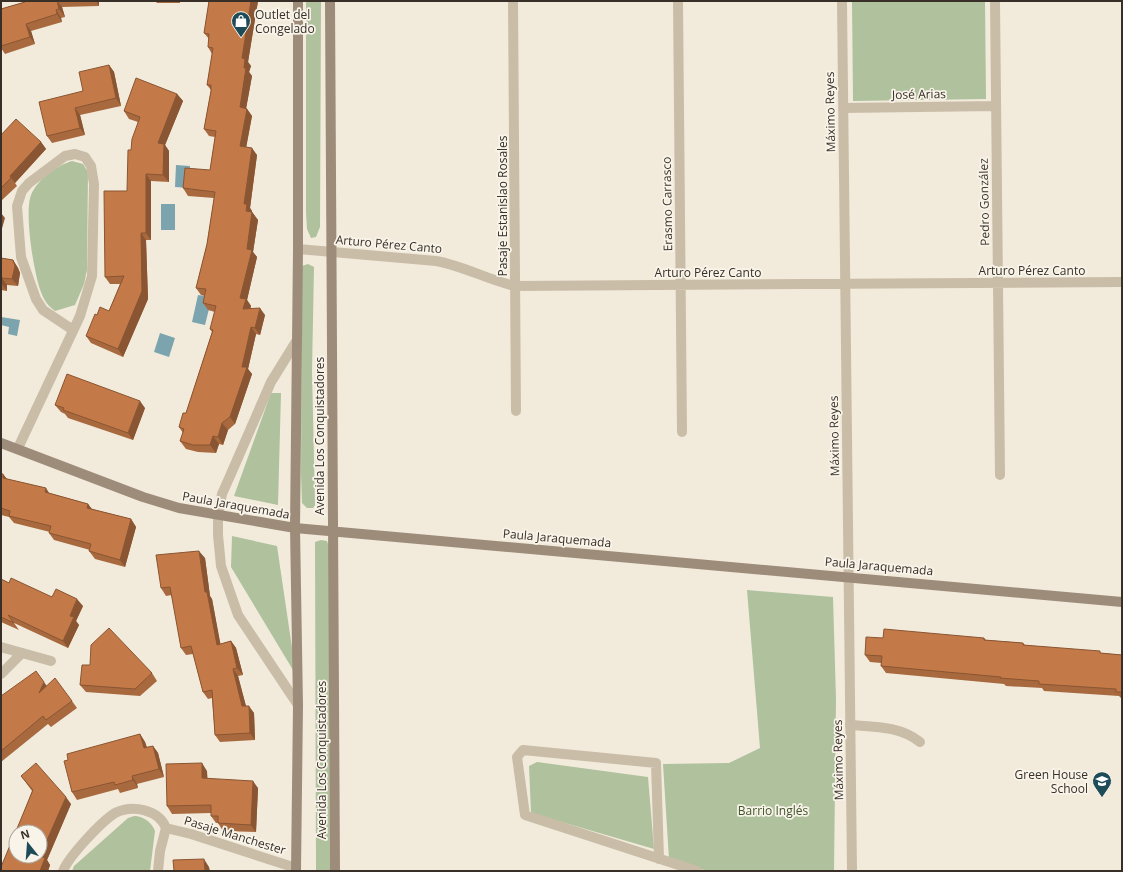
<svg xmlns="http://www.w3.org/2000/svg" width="1123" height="872" font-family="'Open Sans',sans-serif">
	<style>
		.green { fill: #afc19d }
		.water { fill: #7ca4af }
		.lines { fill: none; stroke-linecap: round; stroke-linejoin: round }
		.lane { stroke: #cabda8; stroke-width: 10 }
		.street { stroke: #cabda8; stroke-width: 10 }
		.secondary { stroke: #9e8c7a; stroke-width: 10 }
		.wall { fill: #a9693e }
		.shaded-wall { fill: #895532 }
		.building { fill: #c47a48; stroke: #895532; fill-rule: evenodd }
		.labels { text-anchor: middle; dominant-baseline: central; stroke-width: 3.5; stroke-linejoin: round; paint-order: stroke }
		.poi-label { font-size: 12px; fill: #372f28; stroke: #f9f4e9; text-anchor: start }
		.street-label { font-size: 12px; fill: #372f28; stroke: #f9f4e9 }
		.park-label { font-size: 12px; fill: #40552c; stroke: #f9f4e9 }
	</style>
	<rect width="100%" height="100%" fill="#f2ebdc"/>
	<path class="green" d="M306,1H321L320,227L316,237L311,238L307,229L306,212Z
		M852,1H985L986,99L853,101Z
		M72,161L83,164L88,172L87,270L84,284L75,305L55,311C48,306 44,300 41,292C34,274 24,213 31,195C38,179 56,166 72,161Z
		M308,264L314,267L312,371L315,505L313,508H307L302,503L301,474L302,266Z
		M271,393H281L278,505L234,496Z
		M232,536L277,546L296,675L231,567Z
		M321,540L327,541L329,547L330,871H316L315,542Z
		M747,590L833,597L836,699L834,871H707L669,859L663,764L729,763L760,748Z
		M537,762L648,777L654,849L531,813L529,766Z
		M134,816C144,816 152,823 155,831L150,871H72L74,866L128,818Z"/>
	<path class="water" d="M176,165L190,166L189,188L175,187Z
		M161,204H175V230H161Z
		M198,295L212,297L205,325L192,322Z
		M1,317L20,320L17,336L8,334L9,327L1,325Z
		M160,333L175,338L169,357L154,352Z"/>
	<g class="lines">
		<path class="lane" d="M850,725C876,727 899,726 920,742"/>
		<path class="street" d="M513,1L516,411
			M678,1L682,432
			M842,1L852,871
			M995,1L1000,475
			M843,108L996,106
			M298,249L436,261C464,266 488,280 515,286L1122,282
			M297,340L271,382L230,476L222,494L218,516V535L221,566L238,615L298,705
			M18,448L80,316L92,276L94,184L91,166L85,157L75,154L65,156L29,183L22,191L17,206L21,257L36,299L43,310L73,330
			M1,647L51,661
			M1,674L21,654
			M166,828L191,834L296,868
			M659,859L656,763L523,750L517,757L525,815L697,871
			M63,871C69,856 101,822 115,813C133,804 159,810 166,828L160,851L158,871"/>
		<path class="secondary" d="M330,1L335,871
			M1,443L143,497L179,508L295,528L1122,602
			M296,871L298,705L295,528L298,249V1"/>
	</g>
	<path class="wall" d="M24,1H99V6L62,7L65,17L61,18L62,22L31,31L35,44L5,54L1,48V9L25,2Z
		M155,1H180V3H157Z
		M209,1H258L248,62L251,66L249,72L252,76L246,108L247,109L252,116L246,147L257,155L250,208L252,211V212L258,220L253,252L257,257L247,300L251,306L250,308L265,315L260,335L256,334L248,369L252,374L235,424L228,430L223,445L219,444L216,453L198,452L186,449L180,441L183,433L179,427L186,413L212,332L210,329L215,312L208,310L203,303L205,296L201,295L196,288L207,244L214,198L188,196L183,188L210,170L215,137L209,136L204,129L211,90L207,85L212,54L208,47L209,39L204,33Z
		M109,65L114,72L121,106L80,115L85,135L52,143L47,136L83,91Z
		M177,94L183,101L165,145L169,151V182L151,181V240H146L148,299L123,357L91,343L86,336L97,315L109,311L120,284H110L105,277L127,191L138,122L129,119L124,111Z
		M1,135L41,142L46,149L15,183L17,186L1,201Z
		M1,258L13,260L18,268L20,273L18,286L7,285V291L1,290Z
		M55,405L145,408L133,440L68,418L65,414L61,412Z
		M1,472L7,479L49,493L88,504L92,509L131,519L136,527L125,567L95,559L89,551L90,550L54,540L49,533L50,532L14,523L9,517L1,515Z
		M205,558L210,596L212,599L220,644L231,641L236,648L243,675L238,676L246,706L254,713L255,740L220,742L215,735L212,698L208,699L203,692L193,654L186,655L181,648L172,595L166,596L161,588Z
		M1,579L9,583L52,597L83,606L76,621L79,625L68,648L14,623L19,630L1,622Z
		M883,638H984L986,640L1023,643L1025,645L1122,655V699L1119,696L1044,691L1042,688L1006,686L1004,684L886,673L881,666V663L870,662L865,655Z
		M90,665L152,673L157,681L140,696L86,692L80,685Z
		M46,686L72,701L77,708L51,727L48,724L1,762V696Z
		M140,734L145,742L147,747L153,746L158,753L164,777L137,784L138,788L120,793L118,789L77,800L72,792L68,760Z
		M207,771V778L258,788L256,832L223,831L218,823H216L211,816V813L172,814L167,806Z
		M21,776L71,804L47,860L50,865L48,871H1L32,791Z"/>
	<path class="shaded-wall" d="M57,1L62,7L65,17L59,9Z
		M96,1H99V6Z
		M251,1H258L248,62L251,66L249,72L252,76L245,115L240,107L244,68L242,58Z
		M56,10L61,18L62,22L57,14Z
		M26,24L31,31L35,44L30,37Z
		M109,65L114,72L121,106L116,98Z
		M177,94L183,101L165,145L169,151V182L163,175L158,143Z
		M75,108L80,115L85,135L80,128Z
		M247,109L252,116L245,154L240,146Z
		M41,142L46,149L15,183L10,176Z
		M252,148L257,155L250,208L252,211L251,219L246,211L244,204Z
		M146,174L151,181V240L146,233Z
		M252,212L258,220L253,252L257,257L247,300L251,306L249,316L243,309L240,298Z
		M1,213L5,218L1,232Z
		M141,233L146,240L148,299L123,357L118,349Z
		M13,260L18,268L20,273L18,286L12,279Z
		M2,278L7,285V291L1,283Z
		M260,308L265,315L260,335L255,328Z
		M251,327L256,334L248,369L252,374L235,424L230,417Z
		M140,401L145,408L133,440L128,433Z
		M222,423L228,430L223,445L218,437Z
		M213,436L219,444L216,453L210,445Z
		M3,474L9,482L3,478Z
		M46,488L51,496L45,492Z
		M88,504L93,511L87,508Z
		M131,519L136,527L125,567L120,560Z
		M199,551L205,558L210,596L212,599L222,652L217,645L205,592Z
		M77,599L83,606L76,621L79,625L68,648L63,641L70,616Z
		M231,641L236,648L243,675L237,668Z
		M233,669L238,676L248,714L242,706Z
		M44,682L49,689L39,693Z
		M249,706L254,713L255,740L250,733Z
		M140,734L145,742L149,756L144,748Z
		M153,746L158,753L164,777L159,769Z
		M202,763L207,771L208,785L202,778Z
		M132,776L137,784L138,788L133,780Z
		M253,781L258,788L256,832L251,825Z
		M66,797L71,804L47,860L50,865L48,871H40V856Z
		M204,859L209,867L210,871H205Z"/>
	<path class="building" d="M24,1H57L59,9L56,10L57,14L26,24L30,37L1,46V9L25,2Z
		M209,1H251L242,58L245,59L244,68H246L240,107L247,109L240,146L252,148L244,204H247L246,211L252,212L247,249L252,250L240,298L246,299L243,309L260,308L255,328L251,327L242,367H247L230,417L222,423L218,437L213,436L210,445H193L180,441L184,429L179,427L183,413H186L213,330L210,329L216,306L203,303L206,289L196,288L207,244L215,192L183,188L185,168L210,170L216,131L204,129L211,91V85H207L213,48L208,47L209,34L204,33Z
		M109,65L116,98L75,108L80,128L47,136L39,102L83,91L79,72Z
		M136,78L177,94L158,143L164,144L163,175L146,174V233H141L142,291L118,349L86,336L95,314L97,315L100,307L109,311L124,276L105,277L104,191H127L128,150H131L132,139L140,117L124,111Z
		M16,119L41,142L10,176L11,178L1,188V135Z
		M1,258L13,260L15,266L12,279L2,278L1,283Z
		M67,374L140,401L128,433L63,410L64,408L55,405Z
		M1,474H3V478L46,488L45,492L88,504L87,508L131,519L120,560L89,551L91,544L49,533L51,526L9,516L10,511L1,508Z
		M199,551L205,592H207L217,645L231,641L237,668L233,669L242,706H249L250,733L215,735L212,690L203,692L191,646L181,648L170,587L161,588L156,555Z
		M11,578L52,597L56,589L77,599L70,616L74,617L63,641L8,615L14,623L1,617V579L9,583Z
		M109,628L152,673L135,689L80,685L82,665H90L91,645Z
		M884,629L984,638V640L1023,643V645L1100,651V653L1122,655V692H1116V689L1039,684V681L1000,678L1001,677L881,666L882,656L865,655L866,637L883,638Z
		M36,671L44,682L39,693L55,678L72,701L46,720L43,716L1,751V696Z
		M140,734L144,748L153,746L159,769L132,776L133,780L115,785L114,782L72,792L64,761L68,760L67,754Z
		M36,763L66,797L40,856L45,858L40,871H1V867L33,790L21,776ZM16,832H40V856H16Z
		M202,763V778L253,781L251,825L218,823V816H211V805L167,806L166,764Z
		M204,859L205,871H174L173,860Z"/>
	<defs>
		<g id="shop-pin" transform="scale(1)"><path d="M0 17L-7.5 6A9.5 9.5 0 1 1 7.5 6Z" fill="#1e4b58" stroke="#f9f4e9"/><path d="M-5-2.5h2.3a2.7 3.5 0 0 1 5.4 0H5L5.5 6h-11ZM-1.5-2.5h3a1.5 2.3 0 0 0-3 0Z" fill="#fff"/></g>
		<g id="school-pin" transform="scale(1)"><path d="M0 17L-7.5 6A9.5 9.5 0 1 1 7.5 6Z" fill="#1e4b58" stroke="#f9f4e9"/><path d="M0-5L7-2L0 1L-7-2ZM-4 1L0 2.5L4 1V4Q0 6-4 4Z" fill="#fff"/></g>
	</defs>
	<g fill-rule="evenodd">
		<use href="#shop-pin" x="241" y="21"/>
		<use href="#school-pin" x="1102" y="781"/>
	</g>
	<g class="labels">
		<g class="poi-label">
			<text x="255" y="14">Outlet del<tspan x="255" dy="14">Congelado</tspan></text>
			<text x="1088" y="774" text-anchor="end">Green House<tspan x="1088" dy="14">School</tspan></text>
		</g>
		<g class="street-label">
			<text transform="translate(919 94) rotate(-1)">José Arias</text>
			<text transform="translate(830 112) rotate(-91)">Máximo Reyes</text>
			<text transform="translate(984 202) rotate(-91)">Pedro González</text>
			<text transform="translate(667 204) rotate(-91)">Erasmo Carrasco</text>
			<text transform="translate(502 206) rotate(-90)">Pasaje Estanislao Rosales</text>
			<text transform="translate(389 244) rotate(5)">Arturo Pérez Canto</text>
			<text x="1032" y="270">Arturo Pérez Canto</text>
			<text x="708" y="272">Arturo Pérez Canto</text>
			<text transform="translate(319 436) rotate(-90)">Avenida Los Conquistadores</text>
			<text transform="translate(834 436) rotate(-91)">Máximo Reyes</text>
			<text transform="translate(236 505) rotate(10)">Paula Jaraquemada</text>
			<text transform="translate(557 538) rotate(5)">Paula Jaraquemada</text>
			<text transform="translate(879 566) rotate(5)">Paula Jaraquemada</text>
			<text transform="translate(321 760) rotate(-90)">Avenida Los Conquistadores</text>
			<text transform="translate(838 760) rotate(-91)">Máximo Reyes</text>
			<text transform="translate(235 835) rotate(17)">Pasaje Manchester</text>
		</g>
		<g class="park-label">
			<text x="773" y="810">Barrio Inglés</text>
		</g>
	</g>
	<rect width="1123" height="872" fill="none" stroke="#372f28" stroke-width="4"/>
	<g transform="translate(28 844) rotate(343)"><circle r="19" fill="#f9f4e9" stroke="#aba59c"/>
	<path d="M0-3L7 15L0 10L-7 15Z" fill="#1e4b58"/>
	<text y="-6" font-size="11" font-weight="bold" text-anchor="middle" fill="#372f28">N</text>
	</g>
</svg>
